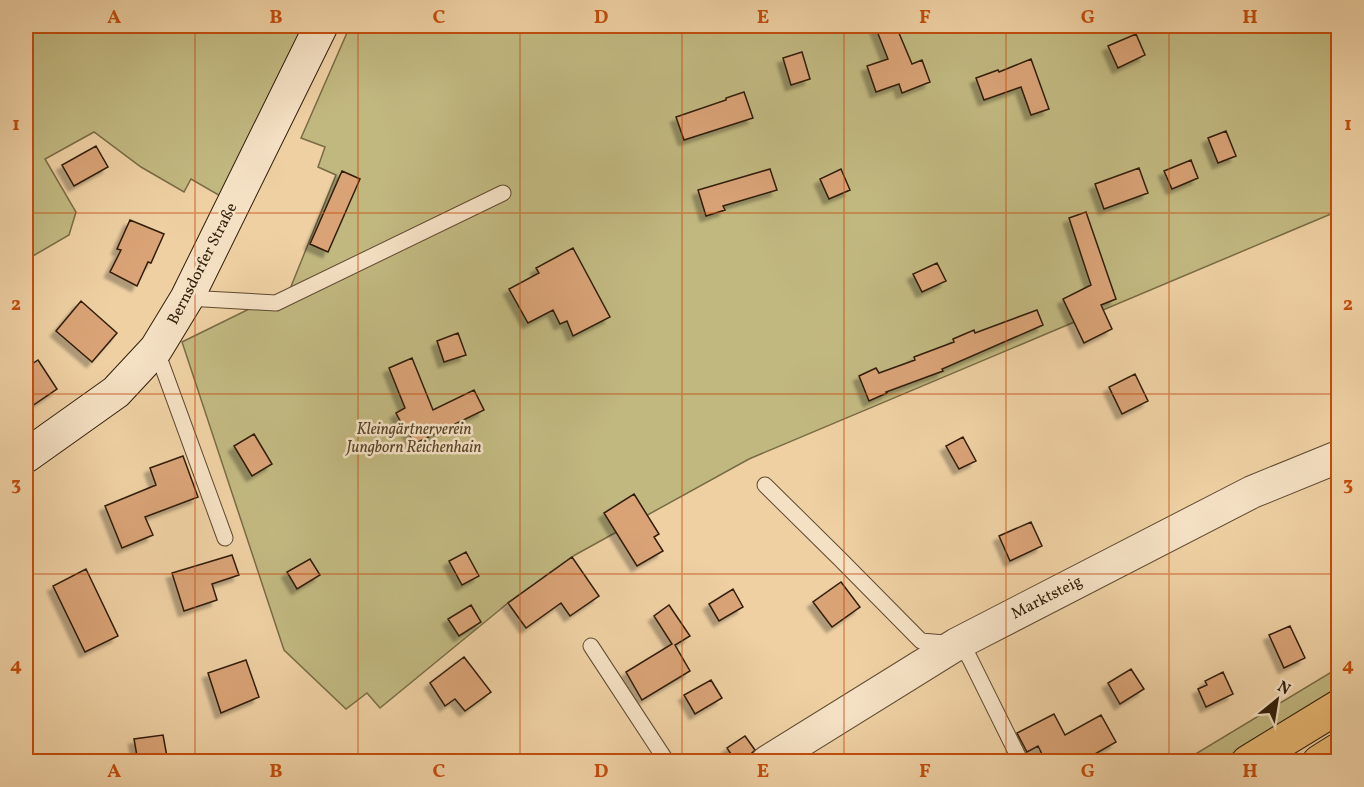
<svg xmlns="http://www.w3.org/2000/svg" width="1364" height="787" font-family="Vollkorn,serif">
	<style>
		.green { fill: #c1b880; stroke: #796b45; stroke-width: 1.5 }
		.building { fill: #d9a376; stroke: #311e0a; stroke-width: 1.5; filter: url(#shadow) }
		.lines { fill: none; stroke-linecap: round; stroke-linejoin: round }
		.lane-casing { stroke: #604a30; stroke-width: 17 }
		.street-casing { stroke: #604a30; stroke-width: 34 }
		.secondary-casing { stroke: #311e0a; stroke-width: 35 }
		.primary-casing { stroke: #311e0a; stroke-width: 35 }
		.lane { stroke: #f4e0c3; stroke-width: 15 }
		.street { stroke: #f4e0c3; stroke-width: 32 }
		.secondary { stroke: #f4e0c3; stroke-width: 33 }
		.primary { stroke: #e7b872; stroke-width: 33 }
		.grid { fill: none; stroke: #c34d0c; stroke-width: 1.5; stroke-opacity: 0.55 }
		.labels { text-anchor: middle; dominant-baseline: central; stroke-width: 5; stroke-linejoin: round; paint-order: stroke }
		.street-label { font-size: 16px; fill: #311e0a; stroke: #f4e0c3 }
		.park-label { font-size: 16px; font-style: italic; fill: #554428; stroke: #f4e0c3 }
		.neatline { fill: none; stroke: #c34d0c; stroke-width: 2 }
		.grid-label { font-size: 20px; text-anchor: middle; font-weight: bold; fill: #c34d0c }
	</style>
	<defs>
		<filter id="shadow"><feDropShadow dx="-5.5" dy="5.5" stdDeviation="1.5" flood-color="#0004"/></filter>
	</defs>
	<rect width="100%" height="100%" fill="#eed0a3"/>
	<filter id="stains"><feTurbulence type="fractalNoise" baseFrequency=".00333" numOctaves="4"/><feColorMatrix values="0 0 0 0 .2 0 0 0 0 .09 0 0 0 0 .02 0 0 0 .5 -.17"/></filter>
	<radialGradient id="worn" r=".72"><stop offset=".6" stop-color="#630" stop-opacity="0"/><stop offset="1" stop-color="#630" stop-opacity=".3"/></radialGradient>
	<path class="green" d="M26,26H306L222,197L191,179L184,192L141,167L94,132L45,159L76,212L69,235L26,260Z
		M350,26H1338V211L749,459L575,555L508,603L380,708L367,693L346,709L284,650L182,342L290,289L336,175L318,167L325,147L301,138Z
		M1338,668V691L1220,761L1167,762L1176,756L1194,755Z"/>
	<path class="building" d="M875,26H896L912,64L922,60L930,82L902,93L899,84L876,92L867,66L888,59Z
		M1136,34L1145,55L1118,68L1108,46Z
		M802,52L810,79L791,85L783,58Z
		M1031,59L1049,109L1031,115L1021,87L984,100L976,78L998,70L999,72Z
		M744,92L753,118L684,140L676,117L726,100V98Z
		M1226,131L1236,156L1218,163L1208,138Z
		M96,146L108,167L74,186L62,165Z
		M1191,160L1198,178L1172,189L1164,171Z
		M1139,168L1148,193L1104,209L1095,184Z
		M770,169L777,190L723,206L725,210L706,216L698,190Z
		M841,169L850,190L829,199L820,179Z
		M342,171L360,179L328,252L310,244Z
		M1086,212L1116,299L1101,305L1112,329L1084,343L1063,299L1091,285L1069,218Z
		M130,220L164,234L151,263L148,262L137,286L110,272L121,250L117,249Z
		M573,248L610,317L573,336L567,321L560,324L553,310L528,323L509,289L539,273L536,268Z
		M937,263L946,281L922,292L913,274Z
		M81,301L117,333L92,362L56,331Z
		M1037,310L1043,325L942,369L943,371L886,392L887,393L869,401L859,376L876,368L879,373L915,360L914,357L954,342L953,339L974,330L975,333Z
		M458,333L466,355L444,362L437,341Z
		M412,358L433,410L474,390L484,410L414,444L407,429L405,430L396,413L405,408L389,368Z
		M38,360L57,389L26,410V368Z
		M1135,374L1148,401L1122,414L1109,387Z
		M254,434L272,464L252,476L234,446Z
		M963,437L976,461L959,469L946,446Z
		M183,456L198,497L145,517L153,535L122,548L105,506L156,485L150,468Z
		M634,494L659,534L654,537L663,551L637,566L604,513Z
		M1031,522L1042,546L1010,561L999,536Z
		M466,552L479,576L462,585L449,561Z
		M232,555L239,575L212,584L217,600L184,611L172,573Z
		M572,557L599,596L570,616L561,603L526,628L508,603Z
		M310,559L320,575L297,589L287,572Z
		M86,569L118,636L85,652L53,586Z
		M841,582L860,607L832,627L813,602Z
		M733,589L743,607L719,621L709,604Z
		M471,605L481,622L459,636L448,619Z
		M669,605L690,636L675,645L690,671L642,700L626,672L672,644L654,616Z
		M1290,626L1305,658L1284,668L1269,635Z
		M464,657L491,692L465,711L455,699L445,706L430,683Z
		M246,660L259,697L221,713L208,673Z
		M1131,669L1144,689L1120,704L1108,683Z
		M1223,672L1233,694L1206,707L1198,689L1207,685L1205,681Z
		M711,680L722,698L695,714L684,695Z
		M1054,714L1065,735L1101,715L1116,742L1081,762H1046L1038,746L1027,752L1017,733Z
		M163,735L168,762H138L134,739Z
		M745,736L755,750L751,754L749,762H736L727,748Z"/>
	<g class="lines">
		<g class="lane-casing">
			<path id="lane" d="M187,298L276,303L503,193
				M156,349L225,538
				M765,485L840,559L921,641L957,644L969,657L1021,762
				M591,646L667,762"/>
		</g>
		<g class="street-casing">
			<path id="street" d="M767,762L957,644L1252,492L1338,457"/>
		</g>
		<g class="secondary-casing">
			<path id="secondary" d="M26,456L116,392L156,349L187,298L321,26"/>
		</g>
		<g class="primary-casing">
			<path id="primary" d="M1248,762L1338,707
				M1319,762L1338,750"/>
		</g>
		<use href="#lane" class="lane"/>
		<use href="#street" class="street"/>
		<use href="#secondary" class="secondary"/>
		<use href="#primary" class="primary"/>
	</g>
	<path class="grid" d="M195,26V762M358,26V762M520,26V762M682,26V762M844,26V762M1006,26V762M1169,26V762M26,213H1338M26,394H1338M26,574H1338"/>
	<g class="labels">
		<g class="street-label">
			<text transform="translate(203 264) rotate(-63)">Bernsdorfer Straße</text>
			<text transform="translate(1047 598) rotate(-27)">Marktsteig</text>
		</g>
		<g class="park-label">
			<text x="414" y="430">Kleingärtnerverein<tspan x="414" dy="18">Jungborn Reichenhain</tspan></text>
		</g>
	</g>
	<rect width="1364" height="787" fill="none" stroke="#eed0a3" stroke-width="66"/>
	<g transform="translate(1277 700) rotate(30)" stroke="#f4e0c3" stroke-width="4.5" paint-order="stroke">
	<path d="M0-4.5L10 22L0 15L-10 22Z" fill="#311e0a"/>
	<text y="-9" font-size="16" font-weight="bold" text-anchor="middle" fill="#311e0a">N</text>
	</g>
	<rect x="33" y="33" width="1298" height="721" class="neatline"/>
	<g class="grid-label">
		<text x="114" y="23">A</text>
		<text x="276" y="23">B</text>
		<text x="439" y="23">C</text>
		<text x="601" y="23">D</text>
		<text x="763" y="23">E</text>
		<text x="925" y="23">F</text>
		<text x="1088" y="23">G</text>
		<text x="1250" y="23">H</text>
		<text x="16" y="130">1</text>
		<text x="1348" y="130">1</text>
		<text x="16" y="310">2</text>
		<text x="1348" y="310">2</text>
		<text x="16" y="490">3</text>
		<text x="1348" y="490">3</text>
		<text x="16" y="671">4</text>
		<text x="1348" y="671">4</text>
		<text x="114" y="777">A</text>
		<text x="276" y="777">B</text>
		<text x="439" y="777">C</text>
		<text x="601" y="777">D</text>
		<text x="763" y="777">E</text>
		<text x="925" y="777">F</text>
		<text x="1088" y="777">G</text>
		<text x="1250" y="777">H</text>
	</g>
	<rect width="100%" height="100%" filter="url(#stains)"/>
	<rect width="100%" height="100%" fill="url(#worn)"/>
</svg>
